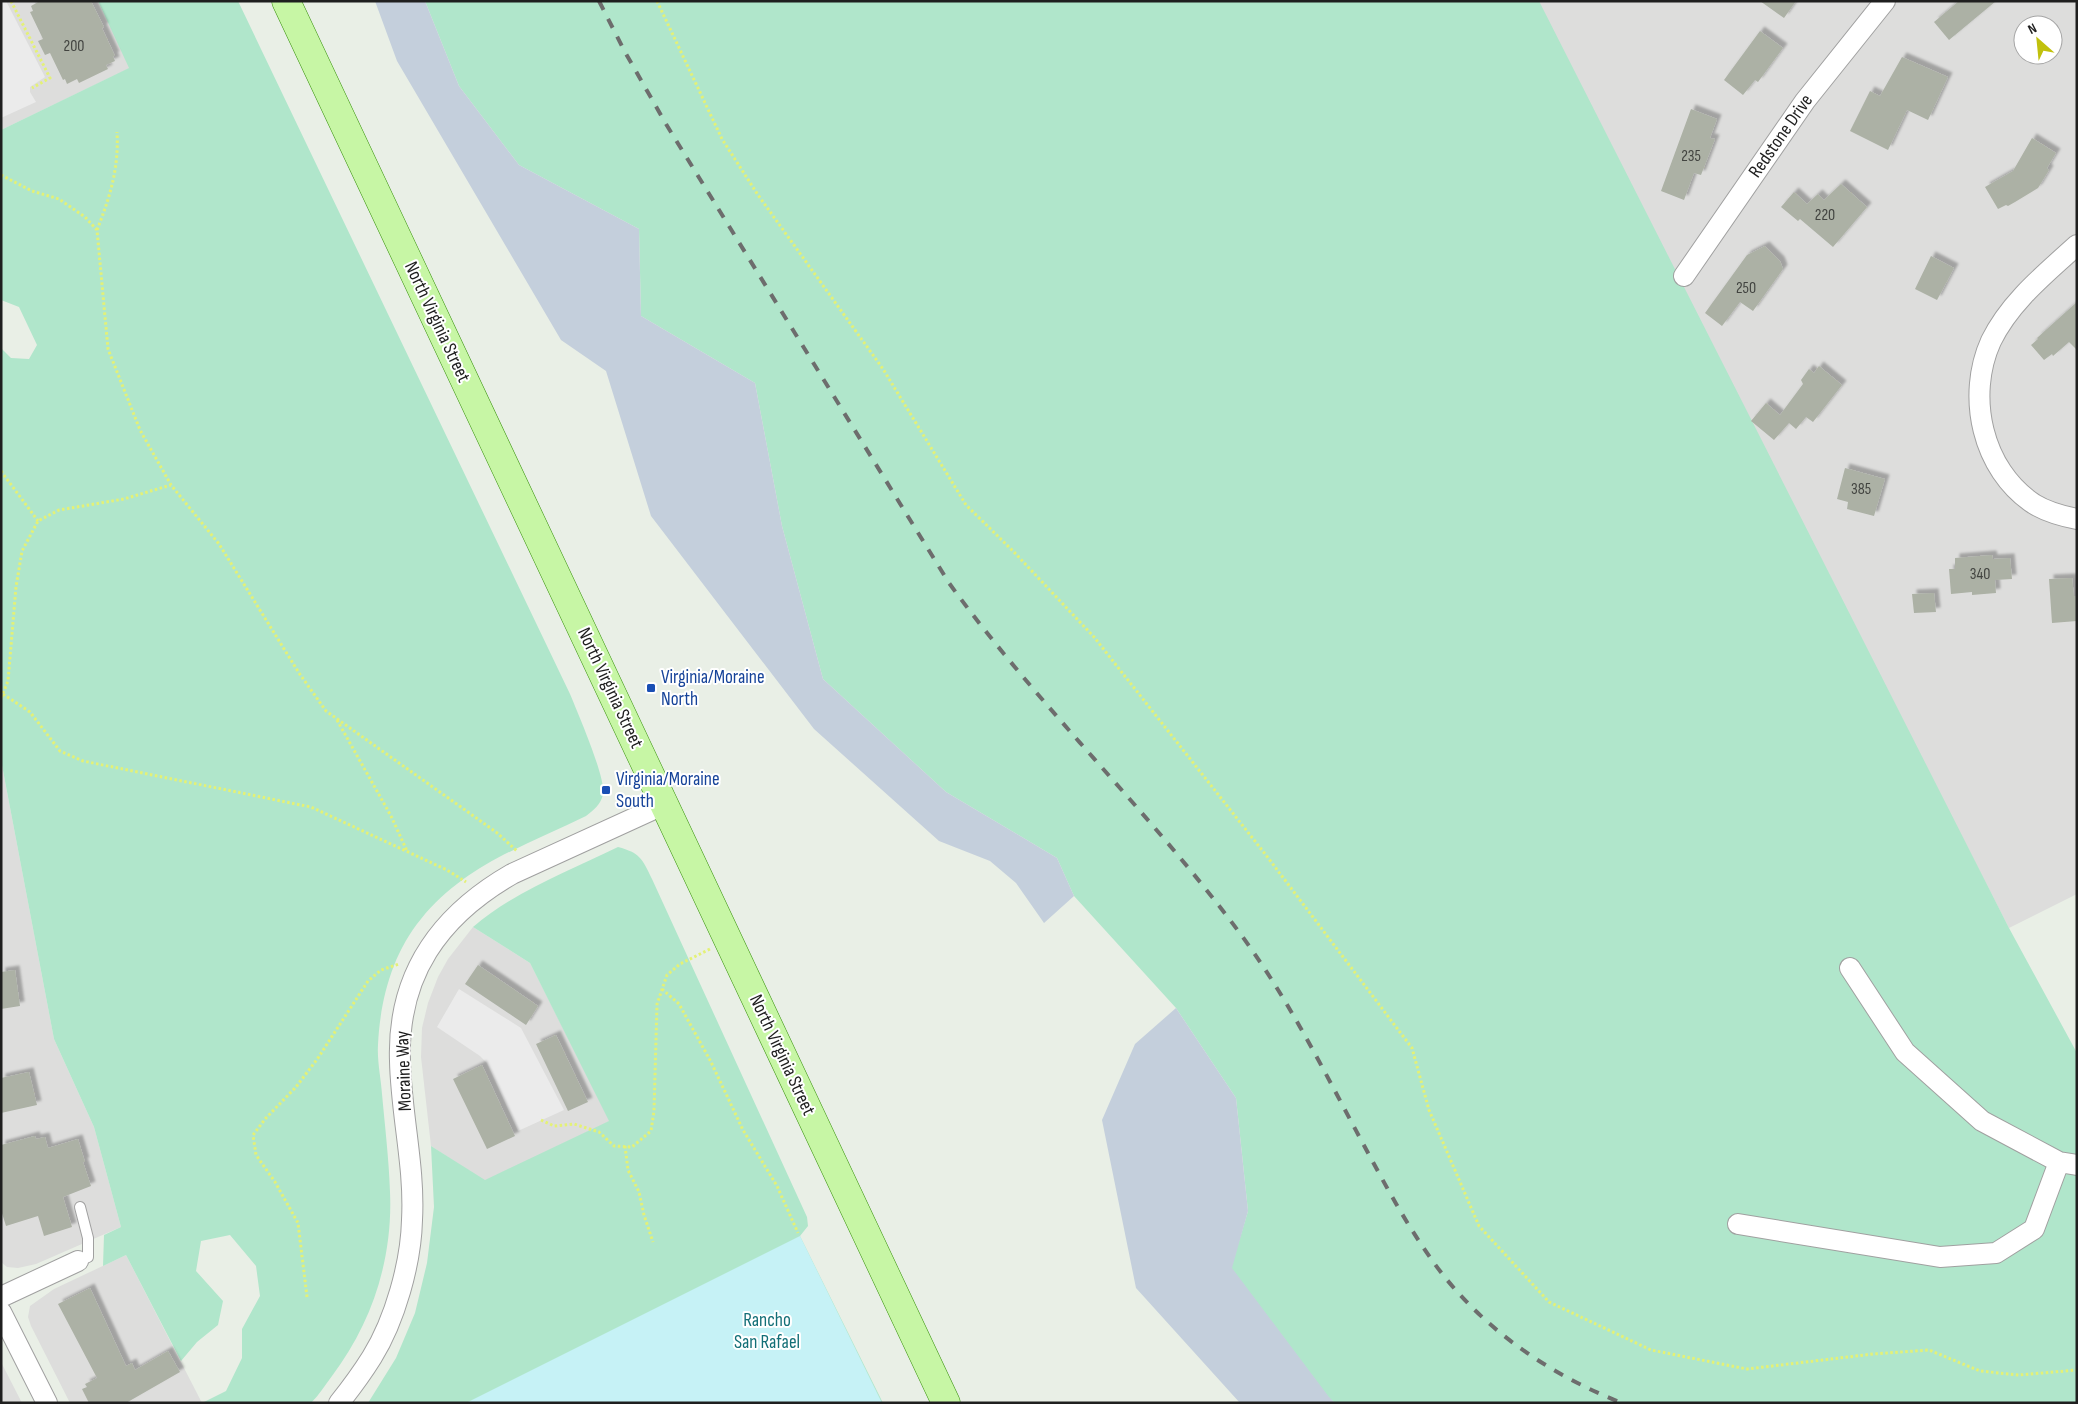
<svg xmlns="http://www.w3.org/2000/svg" width="2078" height="1404" font-family="'Sofia Sans Condensed',sans-serif">
	<style>
		.residential { fill: #dddddc; fill-rule: evenodd }
		.grass { fill: #b0e6cb }
		.wetland { fill: #c4cfdc }
		.park { fill: #c6f2f6 }
		.parking { fill: #ebebeb }
		.building { fill: #acb1a5; filter: url(#shadow) }
		.lines { fill: none; stroke-linecap: round; stroke-linejoin: round }
		.service-casing { stroke: #a0a0a0; stroke-width: 12 }
		.minor-casing { stroke: #a0a0a0; stroke-width: 22 }
		.primary-casing { stroke: #36900a; stroke-width: 29 }
		.path { stroke: #e4f176; stroke-width: 3; stroke-dasharray: 2.5 2.5; stroke-linecap: butt }
		.service { stroke: #fff; stroke-width: 10 }
		.minor { stroke: #fff; stroke-width: 20 }
		.primary { stroke: #c7f6a5; stroke-width: 28 }
		.rail { stroke: #6d6d6d; stroke-width: 4; stroke-dasharray: 10 10; stroke-linecap: butt }
		.transit-dot { fill: #1a4fb4; stroke: #fff; stroke-width: 2 }
		.labels { text-anchor: middle; dominant-baseline: central; stroke-width: 4; stroke-linejoin: round; paint-order: stroke }
		.number-label { font-size: 16px; fill: #424440 }
		.street-label { font-size: 19px; fill: #1f1f1f; stroke: #fff }
		.transit-label { font-size: 19px; fill: #164399; stroke: #fff; text-anchor: start }
		.park-label { font-size: 19px; fill: #136f77; stroke: #fff }
	</style>
	<defs>
		<filter id="shadow"><feDropShadow dx="4.5" dy="-4.5" stdDeviation="1" flood-color="#0004"/></filter>
	</defs>
	<rect width="100%" height="100%" fill="#e9efe6"/>
	<path class="residential" d="M1,1H98L130,68L1,130Z
		M1532,1H2077V894L2009,928ZM2023,25H2053V55H2023Z
		M1,760L54,1039L94,1127L121,1227L36,1264L18,1268L7,1267L1,1262Z
		M473,927L530,963L610,1121L485,1181L431,1146L421,1057L422,1028L428,1003L438,977L448,959Z
		M126,1255L202,1403H70L31,1326L28,1317L30,1306L54,1289Z
		M1,1362L22,1403H1Z"/>
	<path class="grass" d="M98,1H238L570,694C577,711 607,780 603,795C600,805 594,810 586,816C525,846 466,864 421,919C392,954 380,1001 378,1045C377,1061 381,1079 382,1094C385,1127 389,1160 390,1192C393,1259 372,1323 332,1376C325,1385 319,1395 311,1403H202L226,1391L242,1358V1329L260,1296L256,1266L230,1235L201,1241L196,1271L223,1301L218,1325L197,1342L181,1361L126,1255L103,1266L104,1235L121,1227L94,1127L54,1039L1,760V348L11,358L29,359L37,345L19,307L1,300V130L129,68Z
		M425,1H1539L2009,928L2077,1053V1403H1335L1329,1398L1231,1268L1248,1211L1236,1098L1176,1008L1074,896L1057,858L946,792L823,679L782,526L755,383L641,316L639,229L519,165L459,86Z
		M618,847C640,853 642,858 652,879L807,1217L808,1226L800,1236L883,1403H368L396,1358L415,1313L427,1263L434,1207L431,1146L485,1180L609,1121L530,963L473,927C515,891 569,871 618,847Z"/>
	<path class="wetland" d="M375,1H425L459,86L519,165L639,229L641,316L755,383L782,526L823,679L946,792L1057,858L1074,896L1044,923L1016,883L990,861L939,841L814,729L651,516L606,371L561,340L397,61Z
		M1176,1008L1236,1098L1248,1211L1232,1268L1329,1397L1335,1403H1240L1136,1288L1102,1120L1135,1044Z"/>
	<path class="park" d="M800,1236L882,1403H466Z"/>
	<path class="parking" d="M1,1H6L45,77L30,87V92L36,102L1,118Z
		M459,989L521,1028L564,1110L518,1131L487,1063L480,1056L437,1027Z"/>
	<path class="building" d="M40,1H91L104,27L102,28L115,56H113L115,61L106,65L108,69L79,83L77,79L67,84L65,79L63,80L50,53L45,55L38,41L43,39L30,12L33,11L31,6Z
		M1760,1H1796L1784,18Z
		M1959,1H1996L1949,40L1934,22Z
		M1760,31L1783,48L1758,82L1755,80L1743,95L1724,80Z
		M1902,57L1948,77L1928,120L1907,110L1888,150L1850,131L1870,91L1880,96Z
		M1691,109L1717,119L1710,138L1715,139L1701,175L1694,173L1684,200L1661,191Z
		M2032,138L2056,153L2047,168L2049,170L2038,188L2015,202L2008,206L2006,205L1998,209L1985,187L2013,171Z
		M1841,184L1867,207L1833,247L1800,219L1798,221L1781,207L1794,192L1807,204L1818,194L1824,200Z
		M1765,246L1780,261L1783,269L1753,311L1740,302L1722,326L1705,313L1747,255Z
		M1931,256L1954,268L1937,300L1915,289Z
		M2077,302V350L2069,342L2053,356L2052,354L2044,360L2031,345L2038,339L2037,338Z
		M1819,366L1842,385L1813,422L1806,417L1796,429L1789,423L1774,440L1751,421L1766,403L1780,415L1803,384L1801,380L1809,369L1814,373Z
		M1845,468L1885,479L1874,516L1847,509L1848,502L1837,499Z
		M1992,555L1993,559L2010,558L2012,579L1995,580L1996,593L1972,595V592L1951,594L1949,569H1955V558Z
		M2072,578L2074,596H2077V621L2052,623L2049,579Z
		M1934,593L1936,612L1914,613L1912,594Z
		M478,965L538,1006L526,1025L465,984Z
		M15,970L20,1006L1,1009V972Z
		M556,1035L588,1102L568,1111L536,1044Z
		M482,1065L515,1136L487,1149L453,1079Z
		M29,1072L37,1105L1,1113V1078Z
		M35,1136L36,1139L45,1137L48,1148L78,1139L85,1162H83L91,1186L63,1197L72,1227L44,1236L38,1216L6,1226L1,1210V1145Z
		M90,1288L126,1366L132,1363L135,1370L168,1351L180,1372L126,1403H89L82,1389L87,1387L85,1384L97,1378L58,1304Z"/>
	<g class="lines">
		<g class="service-casing">
			<path id="service" d="M78,1261L88,1257V1238L80,1207"/>
		</g>
		<g class="minor-casing">
			<path id="minor" d="M2077,245C2045,274 2010,302 1991,341C1966,396 1982,470 2034,504C2047,512 2062,516 2077,519
				M1684,276L1805,101L1885,1
				M1850,968L1905,1052L1982,1121L2059,1162L2077,1165
				M1738,1224L1940,1257L1996,1253L2034,1229L2059,1162
				M1,1297L78,1261
				M1,1312L47,1403
				M339,1403C351,1388 362,1373 372,1357C395,1320 411,1263 412,1220C415,1167 401,1114 400,1061C397,975 439,916 512,874L665,804"/>
		</g>
		<g class="primary-casing">
			<path id="primary" d="M286,1L946,1403"/>
		</g>
		<path class="path" d="M11,1L50,78L32,88
			M657,1L722,139L758,195L883,369L966,505L1013,551L1094,637L1269,859L1412,1048L1429,1110L1479,1226L1549,1302L1651,1350L1747,1369L1873,1354L1929,1350L1980,1371L2019,1375L2077,1370
			M1,175L32,191L59,199L85,217L97,230L108,349L140,430L171,485L219,544L299,673L326,711L496,832L517,851
			M97,230C110,197 119,168 117,132
			M1,471L38,521
			M3,694L30,712L60,751L83,761L311,807L447,870L466,882
			M1,698L8,681L16,587L22,551L38,521L59,510L124,499L171,485
			M337,720L391,816L407,851
			M662,989L679,1004L711,1062L743,1130L777,1186L798,1233
			M541,1120L554,1126L574,1124L599,1132L614,1146L632,1147L651,1131L654,1111L657,1004L667,975L680,964L710,949
			M625,1146L628,1170L639,1192L644,1215L653,1242
			M307,1297L298,1223L275,1182L256,1155L253,1135L266,1118L296,1087L318,1058L368,981L381,970L399,964"/>
		<use href="#service" class="service"/>
		<use href="#minor" class="minor"/>
		<use href="#primary" class="primary"/>
		<path class="rail" d="M599,1L625,52L666,124L949,583C1039,707 1151,813 1242,936C1291,1003 1328,1079 1367,1151C1389,1192 1412,1234 1440,1271C1487,1332 1551,1375 1622,1403"/>
	</g>
	<g class="transit-dot">
		<rect x="646" y="683" width="10" height="10" rx="2.5"/>
		<rect x="601" y="785" width="10" height="10" rx="2.5"/>
	</g>
	<g class="labels">
		<g class="number-label">
			<text x="74" y="46">200</text>
			<text x="1691" y="156">235</text>
			<text x="1825" y="215">220</text>
			<text x="1746" y="288">250</text>
			<text x="1861" y="489">385</text>
			<text x="1980" y="574">340</text>
		</g>
		<g class="street-label">
			<text transform="translate(1781 136) rotate(-55)">Redstone Drive</text>
			<text transform="translate(437 322) rotate(65)">North Virginia Street</text>
			<text transform="translate(610 688) rotate(65)">North Virginia Street</text>
			<text transform="translate(782 1055) rotate(65)">North Virginia Street</text>
			<text transform="translate(404 1071) rotate(-92)">Moraine Way</text>
		</g>
		<g class="transit-label">
			<text x="661" y="677">Virginia/Moraine<tspan x="661" dy="22">North</tspan></text>
			<text x="616" y="779">Virginia/Moraine<tspan x="616" dy="22">South</tspan></text>
		</g>
		<g class="park-label">
			<text x="767" y="1320">Rancho<tspan x="767" dy="22">San Rafael</tspan></text>
		</g>
	</g>
	<rect width="2078" height="1404" fill="none" stroke="#1f1f1f" stroke-width="5"/>
	<g transform="translate(2038 40) rotate(333)"><circle r="24" fill="#ffffff" stroke="#a5a5a5"/>
	<path d="M0-4L9 19L0 12L-9 19Z" fill="#c1c10d"/>
	<text y="-8" font-size="14" font-weight="bold" text-anchor="middle" fill="#1f1f1f">N</text>
	</g>
</svg>
